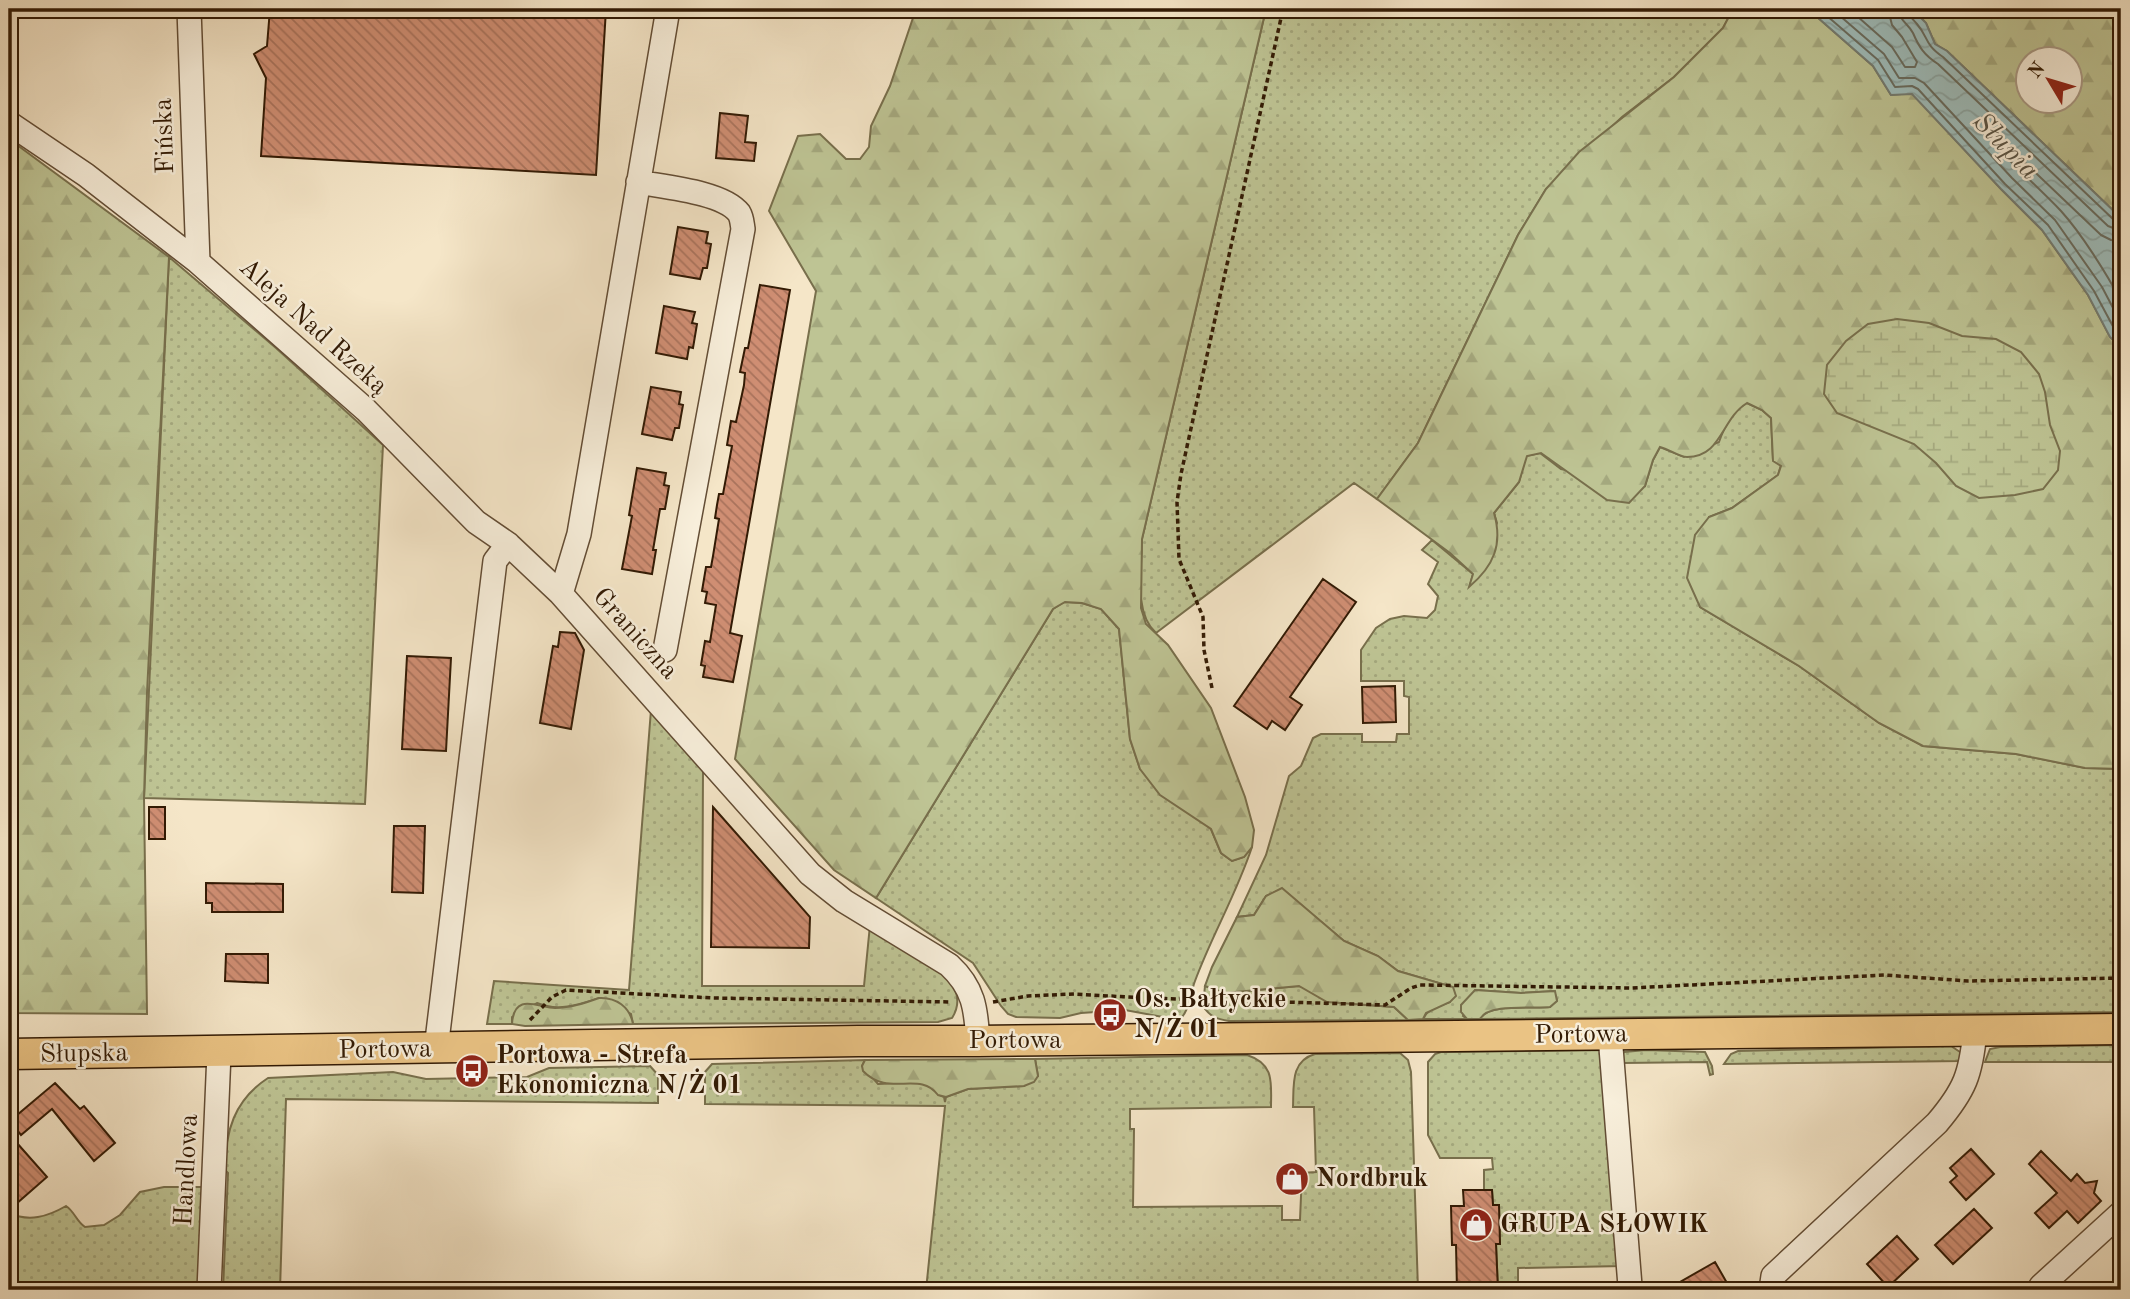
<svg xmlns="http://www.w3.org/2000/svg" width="2130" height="1299" font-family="'Old Standard TT',serif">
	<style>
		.grass { fill: url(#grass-dots); stroke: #786f4c; stroke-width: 2 }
		.forest { fill: url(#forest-firs); stroke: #786f4c; stroke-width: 2; fill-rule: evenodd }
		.wetland { fill: url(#wetland-marsh); stroke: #786f4c; stroke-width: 2 }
		.water { fill: url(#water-waves); stroke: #737c73; stroke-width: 2 }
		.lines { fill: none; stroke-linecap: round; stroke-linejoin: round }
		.shore { stroke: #686c60; stroke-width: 2 }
		.building { fill: url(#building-back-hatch); stroke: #321a04; stroke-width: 2 }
		.minor-casing { stroke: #634d35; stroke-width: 26 }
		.major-casing { stroke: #321a04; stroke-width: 33 }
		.path { stroke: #321a04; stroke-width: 3.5; stroke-dasharray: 5 3.5; stroke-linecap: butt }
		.minor { stroke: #f8efdb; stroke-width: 23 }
		.major { stroke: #eac384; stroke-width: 30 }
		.labels { text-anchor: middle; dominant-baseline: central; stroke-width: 5; stroke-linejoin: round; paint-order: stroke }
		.street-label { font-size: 26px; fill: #321a04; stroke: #f8efdb }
		.poi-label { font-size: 26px; font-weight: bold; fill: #321a04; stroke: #f8efdb; text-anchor: start }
		.water-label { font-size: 28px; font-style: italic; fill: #585345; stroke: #f8efdb }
	</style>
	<defs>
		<pattern id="grass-dots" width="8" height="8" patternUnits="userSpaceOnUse" patternTransform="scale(1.75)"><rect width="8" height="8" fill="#bec494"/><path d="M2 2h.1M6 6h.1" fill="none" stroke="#a4a87e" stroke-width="1.8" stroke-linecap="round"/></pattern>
		<pattern id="forest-firs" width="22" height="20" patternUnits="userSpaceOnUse" patternTransform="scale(1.75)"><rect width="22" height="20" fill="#bec494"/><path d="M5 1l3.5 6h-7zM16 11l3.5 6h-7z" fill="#a4a87e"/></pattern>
		<pattern id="wetland-marsh" width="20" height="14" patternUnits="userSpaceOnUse" patternTransform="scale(1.75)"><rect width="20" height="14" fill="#bec494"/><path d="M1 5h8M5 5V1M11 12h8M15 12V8" fill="none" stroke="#a4a87e"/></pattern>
		<pattern id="water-waves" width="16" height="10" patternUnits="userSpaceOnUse" patternTransform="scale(1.75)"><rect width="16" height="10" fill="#9ebebd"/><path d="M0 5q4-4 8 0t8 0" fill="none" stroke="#89a3a1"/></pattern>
		<pattern id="building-back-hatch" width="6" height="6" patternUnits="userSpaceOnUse" patternTransform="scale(1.75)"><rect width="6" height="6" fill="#cf8e73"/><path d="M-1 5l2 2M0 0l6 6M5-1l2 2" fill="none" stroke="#a9735c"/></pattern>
	</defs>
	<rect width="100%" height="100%" fill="#f5e6c8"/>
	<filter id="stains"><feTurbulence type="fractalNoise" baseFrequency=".00286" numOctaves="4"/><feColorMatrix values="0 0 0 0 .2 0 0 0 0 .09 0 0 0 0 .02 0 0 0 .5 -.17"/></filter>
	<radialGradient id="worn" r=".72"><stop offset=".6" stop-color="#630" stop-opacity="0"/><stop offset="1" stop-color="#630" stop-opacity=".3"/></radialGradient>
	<path class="grass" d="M1266,9H1733L1723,28L1674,77L1622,117L1546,189L1518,235L1418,443L1377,499L1354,483L1156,633C1133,612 1142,569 1142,539Z
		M169,257L276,348L383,445L365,804L144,798Z
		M1747,403L1762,410L1771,418L1773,460L1781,465L1778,475L1732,508L1709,517L1700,607L1799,666L1879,723L1923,746L2016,754L2085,768L2121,769V1012L1480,1019C1488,1003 1533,1009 1550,1007L1557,1000L1554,991L1521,993L1475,990L1463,1016L1467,1019H1423C1428,1008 1439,1006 1450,1002L1452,987L1398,971L1378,956L1344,941L1282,889L1266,896L1254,915L1237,917L1266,855L1289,776L1301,766L1313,738L1321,734H1362V742H1396L1397,734H1409V697L1404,696V681H1361V650L1376,628L1390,619L1404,616L1427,618L1435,610L1438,596L1428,584L1438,562L1422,550L1432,540L1473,574L1470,585L1497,523L1494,513L1519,482L1526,456L1540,453L1561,469L1645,486L1653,460L1660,447L1684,457L1719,442C1725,425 1732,412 1747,403Z
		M1064,602L1082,603L1101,609L1119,629L1130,739L1140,769L1211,829L1221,853L1232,861L1244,857L1252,847C1236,895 1212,935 1195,981C1190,994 1190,1011 1179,1020L1125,1010L1081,1013L1060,1018L1016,1017L1008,1014L1001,1006L973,963L876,898L1053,609Z
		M651,710L703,769L702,986H864L870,925C897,942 979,976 952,1018L938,1022L633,1024L631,1014L599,998C578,1005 558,1012 537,1003L512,1017V1024H487L494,981L629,990Z
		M1205,986L1225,993L1299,986L1355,1004L1394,1007L1408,1020L1229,1021C1217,1019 1210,1017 1203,1006Z
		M2121,1045V1062H1985L1990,1049L2000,1047Z
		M1951,1046L1960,1052L1961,1061L1724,1064L1731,1054L1738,1051Z
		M1600,1050L1622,1266L1518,1268V1290H1498L1496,1244L1500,1243L1499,1205H1493L1492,1190H1484V1170L1493,1169L1492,1158H1440L1428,1135V1062L1435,1054L1441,1052Z
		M1646,1050L1705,1052L1712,1066L1713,1074L1710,1075L1707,1062L1623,1063L1620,1057L1624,1052Z
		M1400,1053L1408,1060L1411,1072L1418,1290H926L945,1106L705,1104V1072L712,1064L865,1060L862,1066L878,1084C892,1084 911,1081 925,1084C934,1087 935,1095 944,1097L945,1102L946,1097L968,1089L1024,1086L1038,1076L1035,1059L1247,1055C1275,1064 1271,1083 1271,1107L1130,1109V1129H1134L1133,1207L1282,1206V1220H1300L1302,1173L1316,1172L1314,1107H1293C1294,1086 1290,1061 1315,1054Z
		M650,1066L658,1075V1103L286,1099L280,1290H223L228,1173L225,1170C225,1132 234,1100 268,1078L393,1072L426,1079L527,1077L549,1068Z
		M164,1187H202L199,1290H9V1213C29,1222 47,1217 66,1206C75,1212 76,1221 85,1227L104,1225L120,1215L140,1192Z"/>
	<path class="forest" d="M916,9H1266L1142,539L1141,608L1146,624L1168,645L1211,708L1245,797L1254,830L1252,847L1244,857L1232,861L1221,853L1211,829L1160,795L1140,769L1130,739L1119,629L1101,609L1082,603L1065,602L1053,609L876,898L834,870L735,759L816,291L769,211L798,136L820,134L846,159H860L869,147L871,126L890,86Z
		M1733,9H1808L1873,66L1891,95L1912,93L2001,189L2042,230L2088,295L2110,337L2121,347V769L2085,768L2016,754L1923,746L1879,723L1799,666L1700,607L1687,578L1695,535L1709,517L1732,508L1778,475L1781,466L1773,461L1771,418L1762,410L1747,403C1721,419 1722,457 1687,457C1679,457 1669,449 1660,447L1653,460L1645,486L1629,503L1607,500L1541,453L1527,456L1519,482L1494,513C1503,544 1494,566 1469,587L1473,574L1450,553L1377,499L1418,443L1518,235L1546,189L1579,152L1674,77L1723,28Z
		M1912,9H2121V218L1947,51L1935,44L1926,23ZM2028,60H2070V102H2028Z
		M9,139L169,257L147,693L144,798L147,1014L9,1013Z
		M1282,888L1344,941L1378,956L1398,971L1453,987L1456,996L1450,1002L1426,1013L1423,1019L1408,1020L1394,1007L1327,1002L1299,986L1225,993L1205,986L1212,967L1237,917L1254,915L1266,896Z
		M1475,990L1521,993L1555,991L1557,1001L1550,1007C1533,1009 1488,1003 1480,1019H1467L1461,1012V1005Z
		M599,998C616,997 630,1007 633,1024L525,1026L512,1024C514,991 539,1008 555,1008C571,1008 585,1003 599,998Z
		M1035,1059L1038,1076L1034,1082L1024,1086L968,1089L946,1097L938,1095C919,1070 889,1098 863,1071L862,1066L865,1060Z"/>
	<path class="wetland" d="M1897,319L1929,323L1962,336L1996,339L2021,352L2039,374L2045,392L2050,425L2060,451L2058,470L2043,489L2015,495L1979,498L1956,486L1936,463L1914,444L1837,413L1824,394L1827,365L1846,341L1868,324Z"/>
	<path class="water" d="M1808,9H1912L1926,23L1935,44L1947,51L2121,218V347L2110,337L2088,295L2042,230L2001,189L1912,94L1891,95L1873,66Z"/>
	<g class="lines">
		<path class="shore" d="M1819,9L1878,60L1895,87L1912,86L1918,89L2005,184L2048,225L2094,291L2116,332L2121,338
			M1832,9L1884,54L1899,78H1915L1924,83L2012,178L2055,220L2102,287L2121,323
			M1849,9L1892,47L1905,67H1915L1917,62L1902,37L1892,25L1888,9
			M1899,9C1899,21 1908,23 1913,33C1919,47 1924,55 1938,64L2108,226L2121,231
			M1908,9C1909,17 1912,18 1917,24C1929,38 1924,44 1943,57L2114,220L2121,222
			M2121,241L2111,240L2101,235L2001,140L1995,141V145C2016,168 2039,188 2061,211C2081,233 2107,274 2121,301"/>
	</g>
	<path class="building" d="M270,9H606L596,175L261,156L266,78L254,54L267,46Z
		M720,113L748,116L745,142L756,143L754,161L716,158Z
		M678,227L708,232L706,243L711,244L707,268H703L700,279L670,274Z
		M760,285L790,290L730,633L742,636L733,682L703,677L705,666L701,665L705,641L710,642L716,605L705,603L707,592L702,591L706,567H711L713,556L719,519L715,518L717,505L719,494H723L732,446L727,445L731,421L736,422L744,385L745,373L740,372L745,348H748Z
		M664,306L695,312L692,323L697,324L693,348L689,347L687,359L656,353Z
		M651,387L681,392L679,404L683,405L681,416L679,428H675L672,440L642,434Z
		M637,468L666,473L664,485L669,486L665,509H660L653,550H656L652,574L622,569L632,516L629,515Z
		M1323,579L1356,602L1290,697L1302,705L1285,730L1272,721L1267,729L1234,706Z
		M560,632L575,633L584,650L571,729L540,723L553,646L558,647Z
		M407,656L451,658L446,751L402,749Z
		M1395,686L1396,722L1363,723L1362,687Z
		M149,807H165V839H149Z
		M713,807L810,917L809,948L711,947Z
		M394,826H425L423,893L392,892Z
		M206,883L283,884V912H212V903H206Z
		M226,954H268V983L225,981Z
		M55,1083L80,1109L84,1106L115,1143L94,1161L52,1109L21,1135L10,1121Z
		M9,1134L47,1177L16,1204L9,1196Z
		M1971,1149L1994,1174L1966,1200L1950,1182L1957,1176L1950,1168Z
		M2041,1151L2071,1181L2077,1174L2085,1183L2097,1181L2094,1193L2101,1201L2078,1223L2067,1211L2049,1228L2035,1213L2057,1193L2029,1164Z
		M1283,1169H1302V1185H1283Z
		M1463,1190H1492L1493,1205H1499L1500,1244H1496L1498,1290H1457L1456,1245H1452L1451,1206H1464Z
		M1974,1209L1992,1228L1953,1264L1935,1245Z
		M1897,1236L1918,1259L1888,1287L1867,1264Z
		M1715,1262L1731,1290H1666Z"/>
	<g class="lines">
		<g class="minor-casing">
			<path id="minor" d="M189,9L198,262
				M9,123L86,175L198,262L366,410L476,522L508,544L561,594L810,874L844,901L949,965C974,988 976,1009 978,1041
				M638,182C664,187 723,192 739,213C742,218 742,223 743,229L665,650
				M561,594L579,534L668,9
				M1610,1035L1630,1286
				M436,1049L495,561L508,544
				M2041,1286L2121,1213
				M209,1290L219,1053
				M1771,1290L1773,1276L1937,1123C1965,1090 1971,1074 1975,1031"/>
		</g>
		<g class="major-casing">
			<path id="major" d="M9,1054L858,1041H978L2121,1029"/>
		</g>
		<path class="path" d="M1212,688L1204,650L1203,617L1179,559L1177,502L1181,474L1283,9
			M993,1002L1028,996L1074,994L1145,998L1385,1005L1411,988L1420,985L1632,988L1884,975L1968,981L2121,978
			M530,1020L552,997L566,990L713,998L951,1002"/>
		<use href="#minor" class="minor"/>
		<use href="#major" class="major"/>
	</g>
	<defs>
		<g id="bus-disc" transform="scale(1.75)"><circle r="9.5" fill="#8f2418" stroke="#f8efdb"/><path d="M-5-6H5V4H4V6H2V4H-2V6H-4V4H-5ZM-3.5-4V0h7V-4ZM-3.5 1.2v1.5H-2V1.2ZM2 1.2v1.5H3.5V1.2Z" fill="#fff"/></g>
		<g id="shop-disc" transform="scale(1.75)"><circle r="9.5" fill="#8f2418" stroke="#f8efdb"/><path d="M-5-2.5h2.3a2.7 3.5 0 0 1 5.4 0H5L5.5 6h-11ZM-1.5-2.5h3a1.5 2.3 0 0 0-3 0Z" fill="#fff"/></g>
	</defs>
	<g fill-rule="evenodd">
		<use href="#bus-disc" x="1110" y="1015"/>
		<use href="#bus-disc" x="472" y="1071"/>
		<use href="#shop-disc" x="1292" y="1179"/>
		<use href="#shop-disc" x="1476" y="1225"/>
	</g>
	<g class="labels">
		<g class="street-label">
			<text transform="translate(165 136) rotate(-92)">Fińska</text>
			<text transform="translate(313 327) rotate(42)">Aleja Nad Rzeką</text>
			<text transform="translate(635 634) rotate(48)">Graniczna</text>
			<text transform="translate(1581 1035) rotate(-1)">Portowa</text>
			<text x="1015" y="1041">Portowa</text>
			<text transform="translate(385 1050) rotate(-1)">Portowa</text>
			<text transform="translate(84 1054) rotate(-1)">Słupska</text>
			<text transform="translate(187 1170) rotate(-87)">Handlowa</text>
		</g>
		<g class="poi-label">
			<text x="1134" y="1000">Os. Bałtyckie<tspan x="1134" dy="30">N/Ż 01</tspan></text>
			<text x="496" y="1056">Portowa - Strefa<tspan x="496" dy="30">Ekonomiczna N/Ż 01</tspan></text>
			<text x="1316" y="1179">Nordbruk</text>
			<text x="1500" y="1225">GRUPA SŁOWIK</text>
		</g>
		<g class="water-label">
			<text transform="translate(2005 147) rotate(46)">Słupia</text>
		</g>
	</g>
	<rect width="2130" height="1299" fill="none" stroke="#f5e6c8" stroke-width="35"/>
	<rect x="10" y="10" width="2109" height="1278" fill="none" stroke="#321a04" stroke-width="3.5"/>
	<rect x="18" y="18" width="2095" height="1264" fill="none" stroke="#321a04" stroke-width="2"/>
	<g transform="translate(2049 80) rotate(308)"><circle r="33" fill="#f8efdb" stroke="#a99a85" stroke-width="2"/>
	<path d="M0-5L12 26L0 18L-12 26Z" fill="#8f2418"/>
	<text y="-10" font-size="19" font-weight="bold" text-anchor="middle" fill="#321a04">N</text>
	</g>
	<rect width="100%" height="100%" filter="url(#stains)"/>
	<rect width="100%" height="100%" fill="url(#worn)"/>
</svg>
